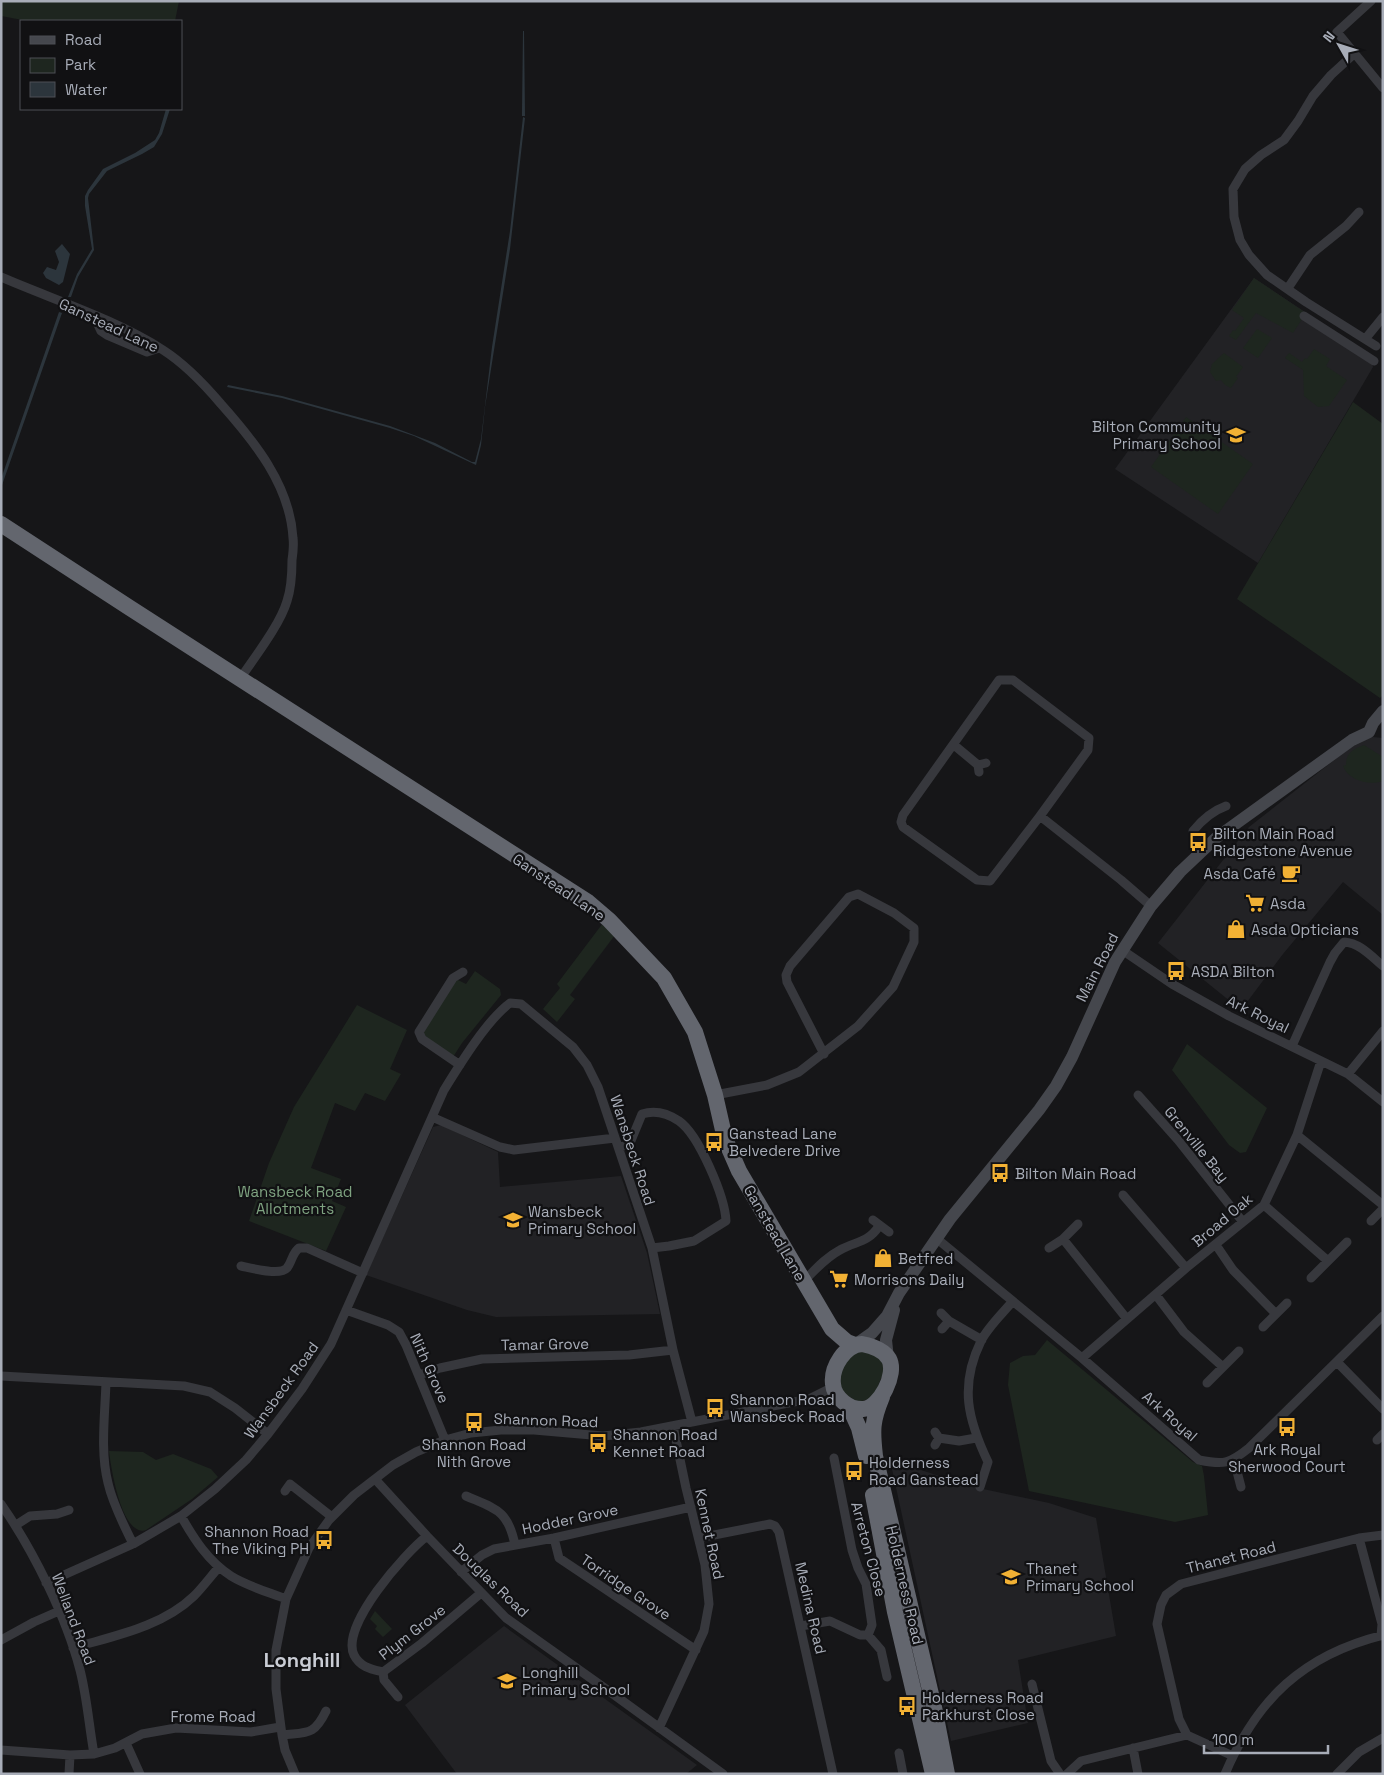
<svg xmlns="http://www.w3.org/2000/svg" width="1384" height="1775" font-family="'Space Grotesk',sans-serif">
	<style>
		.built { fill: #222225 }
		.green { fill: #1e261f }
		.water { fill: #2c353c }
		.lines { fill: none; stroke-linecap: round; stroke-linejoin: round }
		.street { stroke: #37383d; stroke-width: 9 }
		.secondary { stroke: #45474d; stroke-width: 12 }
		.highway { stroke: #63666e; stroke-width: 16 }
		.labels { text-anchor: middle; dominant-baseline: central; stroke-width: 4.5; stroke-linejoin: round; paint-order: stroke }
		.street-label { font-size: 15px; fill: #a8adb8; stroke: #111113 }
		.poi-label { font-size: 15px; fill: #a8adb8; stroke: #111113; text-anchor: start }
		.park-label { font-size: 15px; fill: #7fa381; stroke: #111113 }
		.district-label { font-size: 20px; font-weight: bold; fill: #c9ccd4; stroke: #111113 }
	</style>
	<rect width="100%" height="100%" fill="#161618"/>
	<path class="built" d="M1254,278L1308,314L1372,363L1373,367L1258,563L1115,469Z
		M1373,737L1383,738V915L1343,882L1283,954L1241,1010L1158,943L1249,827L1347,750L1362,740Z
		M441,1125L498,1152L500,1187L621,1176L647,1253L660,1314L496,1317L467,1310L366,1275L433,1127Z
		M902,1464L974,1487L1049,1503L1096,1518L1116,1636L1018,1660L1028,1723L951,1741L892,1469Z
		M504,1626L548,1658L697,1765L686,1774H457L405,1705Z"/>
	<path class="green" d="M1,1H179L175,21H28L1,16Z
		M1254,278L1306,313L1293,333L1256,313L1236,340L1229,336L1233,330L1235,331L1244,318L1232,310Z
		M1257,329L1272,338L1258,358L1243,348Z
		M1314,349L1330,359L1326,366L1347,380L1329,406L1318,407L1304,396L1303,370L1285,358L1289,353L1302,362L1305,358L1307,359Z
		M1224,353L1243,367L1236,377L1238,378L1231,388L1225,385L1221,380L1216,381L1210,372L1212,364Z
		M1353,402L1383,424V695L1380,698L1237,599Z
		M1186,417L1253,464L1218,514L1151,467Z
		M1364,745L1383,757V781C1369,786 1348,780 1343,766L1346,765C1346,753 1353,749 1364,745Z
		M603,923L615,935L570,995L575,999L557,1022L543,1009L560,988L557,984Z
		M475,971L500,989L501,995L462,1043L453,1057L425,1036L423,1033L456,979L466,984Z
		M357,1005L407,1030L390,1069L401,1074L385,1101L365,1093L355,1111L335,1103L311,1168L341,1179L332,1201L346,1207L326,1251L249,1221L269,1163L294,1107Z
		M1187,1044L1267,1108L1246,1152L1240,1153L1229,1145L1172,1070Z
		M1047,1340L1193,1462L1202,1466L1204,1476L1208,1515L1175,1522L1029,1491L1008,1385L1010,1363L1023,1356L1035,1355Z
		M854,1351L877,1353L885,1369L873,1398L858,1402L842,1392L839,1373Z
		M109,1451L143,1452L156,1460L173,1454L211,1469L218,1477L192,1499L146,1530C122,1538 111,1468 109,1451Z
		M375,1611L392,1629L383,1637L375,1629L377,1626L370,1619Z"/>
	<path class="water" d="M523,31H524L525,116H522V112Z
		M166,109H170L162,134L154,147L142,154L107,171L89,194L88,198L94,250L78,277L71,297H68L77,274L92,249L85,206V196L88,190L103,169L135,153L155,140L159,133Z
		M523,117L525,118L510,249L485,407L481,445L476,465L414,436L390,428L282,398L227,387L228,385L282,396L390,426L435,443L472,462H475L481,439L492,347L510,231Z
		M62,244L70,254L63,282L59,285L46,278L43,273L47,267L56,270L59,262L55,251Z
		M59,312L62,313L1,488V479Z"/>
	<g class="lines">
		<path class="street" d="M1371,1L1337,32L1383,88
			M1355,53L1331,75L1313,96L1298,121L1284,140L1261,155L1245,169L1233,189L1234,217L1240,240L1249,255L1267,275L1306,302L1376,346
			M1,277C54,300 115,319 163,350C185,364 204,384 221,404C254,441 290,485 293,538C294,545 293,553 292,560C292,574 291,589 287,601C280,625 254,658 240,679
			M1288,288L1310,255L1346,226L1359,212
			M94,316L101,331L107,335L147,352L159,348
			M1304,316L1374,361
			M1366,338L1383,317
			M954,745L978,765
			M979,772L978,765L986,763
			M1040,816L1088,750L1089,738L1013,680H999L903,815L901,822L903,827L977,880L990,881L1040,816L1121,880L1151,906
			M1193,831C1202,820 1212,811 1226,806
			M1122,950L1172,984L1229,1016L1348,1074L1383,1102
			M1292,1046L1330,962L1335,953L1344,942C1360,943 1371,956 1383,966
			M460,1065L422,1039L419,1032L453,978L463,972
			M1348,1074L1383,1031
			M715,1095L767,1085L799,1072L858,1026L893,987L914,942V928L894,913L858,894L849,897L790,966L786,975L787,982L824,1054
			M1138,1095L1178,1140L1243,1222
			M432,1117L500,1147L514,1150L615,1138
			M1297,1135L1383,1205
			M619,1148L630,1143L642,1114C655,1110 667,1113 679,1121C699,1135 725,1197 726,1221L694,1241L669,1246L652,1248
			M1123,1195L1186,1268
			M1264,1205L1328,1261
			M873,1220L889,1232
			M1371,1221L1383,1209
			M936,1238L1082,1358L1199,1460C1224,1465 1229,1464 1249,1448L1383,1316
			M1063,1239L1127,1319
			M1216,1245L1233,1270L1276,1314
			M1049,1248L1063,1239L1078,1224
			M241,1266C251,1268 280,1276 287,1268C292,1262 292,1253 299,1248H307L363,1273
			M1311,1278L1347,1242
			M804,1281C815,1270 825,1258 840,1250C856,1241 868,1243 879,1226
			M1156,1295L1184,1332L1223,1367
			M346,1310L388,1325L399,1332L406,1345L445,1440
			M941,1313L949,1321L942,1329
			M949,1321L982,1340
			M1263,1327L1287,1303
			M1082,1358L1186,1268L1264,1205L1297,1135L1321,1061
			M1337,1362L1383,1409
			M419,1375L440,1368L482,1359L629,1355L673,1350
			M1,1376L184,1386L210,1392L235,1408L268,1434
			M106,1382C105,1415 100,1451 108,1483C113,1505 124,1525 133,1544
			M1207,1383L1239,1351
			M939,1438L959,1441L976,1438
			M1377,1440L1383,1434
			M935,1445L939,1438L935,1432
			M834,1458L852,1550L858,1568L866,1584L872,1625L868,1635
			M1234,1460L1241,1487
			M375,1479L427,1536L506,1618L613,1694L723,1774
			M980,1487L988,1462C968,1420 959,1386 981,1341C988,1327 1002,1314 1012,1302
			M285,1491L290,1484L332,1517
			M466,1496C496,1509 508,1510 515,1545
			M1,1504C33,1550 66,1616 80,1670C87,1697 89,1726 94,1754
			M181,1516C194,1539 208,1561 231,1576C247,1586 268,1592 286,1599
			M16,1525L30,1516L57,1514L69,1510
			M427,1536C405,1553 340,1626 354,1655C360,1667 371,1669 383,1672L422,1643L481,1593
			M554,1538L559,1558L696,1650
			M699,1538L770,1524L775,1526L779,1532L833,1774
			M1359,1538L1382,1624L1381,1636
			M461,1572L482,1555L494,1549L554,1538L691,1507
			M46,1583L133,1544L181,1516L215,1489L246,1460L268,1434L302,1389L331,1344L444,1090C460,1064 487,1020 510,1003L521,1004L573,1047L587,1065L598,1087L652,1248L673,1350L692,1422
			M801,1626L830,1621L860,1635H868L881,1650L887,1677
			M1,1640L34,1622L59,1611
			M73,1648C113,1636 162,1627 194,1596C203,1587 211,1576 219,1567
			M383,1672L384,1680L398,1697
			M1032,1684L1051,1761L1060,1774
			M659,1728L704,1631L709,1604L705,1565L686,1488L673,1426
			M282,1735C307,1732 314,1736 326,1711
			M1187,1735L1179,1719L1157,1624L1161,1605L1166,1595L1181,1584L1359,1538L1383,1535
			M126,1743L140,1774
			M1133,1748L1138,1774
			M1,1750L70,1755L94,1754L115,1748L142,1734L176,1728L251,1732L280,1727
			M899,1753L903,1774
			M69,1774L70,1755
			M295,1774L285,1750L282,1735L276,1689V1650L286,1599L309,1548L329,1520L354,1495L393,1465L416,1452L445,1440L471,1433L501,1430H534L603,1436L641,1432L809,1399L829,1389L832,1384
			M1067,1774L1081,1761L1187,1735L1233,1756
			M1225,1774C1257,1699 1303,1655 1383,1635
			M1337,1774L1359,1752L1383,1738"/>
		<path class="secondary" d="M855,1345L872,1333L887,1316L899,1293L950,1219L1039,1110L1056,1086L1072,1057L1115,962L1151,906L1180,872L1216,838L1352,740L1369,732L1373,723L1383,711
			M888,1359L886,1340L894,1310"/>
		<path class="highway" d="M1,524L130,608L588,902L609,920L664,978L695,1032L715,1095L725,1139L739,1171L832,1329L847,1342L855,1345
			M862,1344C872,1346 884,1350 889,1359C897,1374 880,1408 863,1409C850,1410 834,1398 833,1384C831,1367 845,1345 862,1344Z
			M882,1397C872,1421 872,1430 875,1456L934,1707L947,1774
			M849,1406L859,1428L866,1456
			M873,1495L895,1612L933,1774"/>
	</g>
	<defs>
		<g id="school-bare" transform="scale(1.5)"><path d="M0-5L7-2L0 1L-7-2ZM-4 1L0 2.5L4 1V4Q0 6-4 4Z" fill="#f2b134" stroke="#111113" stroke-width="2.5" paint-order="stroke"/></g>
		<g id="bus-bare" transform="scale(1.5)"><path d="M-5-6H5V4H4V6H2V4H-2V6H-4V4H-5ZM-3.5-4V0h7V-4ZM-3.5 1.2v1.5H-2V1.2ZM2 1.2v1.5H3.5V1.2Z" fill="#f2b134" stroke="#111113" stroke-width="2.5" paint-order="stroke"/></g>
		<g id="cafe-bare" transform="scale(1.5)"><path d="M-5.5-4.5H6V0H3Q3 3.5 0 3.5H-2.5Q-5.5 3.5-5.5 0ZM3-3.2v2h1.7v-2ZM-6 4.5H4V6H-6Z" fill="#f2b134" stroke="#111113" stroke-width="2.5" paint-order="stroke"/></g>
		<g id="supermarket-bare" transform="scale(1.5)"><path d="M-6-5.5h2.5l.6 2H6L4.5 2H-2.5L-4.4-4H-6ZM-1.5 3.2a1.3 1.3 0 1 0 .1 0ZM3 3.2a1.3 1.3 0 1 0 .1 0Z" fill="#f2b134" stroke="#111113" stroke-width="2.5" paint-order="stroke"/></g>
		<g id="shop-bare" transform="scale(1.5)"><path d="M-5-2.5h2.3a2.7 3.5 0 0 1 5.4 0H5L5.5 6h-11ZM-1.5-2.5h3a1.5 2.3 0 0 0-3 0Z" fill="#f2b134" stroke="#111113" stroke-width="2.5" paint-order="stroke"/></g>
	</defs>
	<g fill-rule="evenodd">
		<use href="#school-bare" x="1236" y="435"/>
		<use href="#bus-bare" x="1198" y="842"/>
		<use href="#cafe-bare" x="1291" y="873"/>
		<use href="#supermarket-bare" x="1255" y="903"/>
		<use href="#shop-bare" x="1236" y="929"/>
		<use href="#bus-bare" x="1176" y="971"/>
		<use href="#bus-bare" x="714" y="1142"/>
		<use href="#bus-bare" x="1000" y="1173"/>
		<use href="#school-bare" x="513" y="1220"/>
		<use href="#shop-bare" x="883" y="1258"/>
		<use href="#supermarket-bare" x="839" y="1279"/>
		<use href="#bus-bare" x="715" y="1408"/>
		<use href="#bus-bare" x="474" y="1422"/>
		<use href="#bus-bare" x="1287" y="1427"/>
		<use href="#bus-bare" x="598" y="1443"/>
		<use href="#bus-bare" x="854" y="1471"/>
		<use href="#bus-bare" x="324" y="1540"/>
		<use href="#school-bare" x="1011" y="1577"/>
		<use href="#school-bare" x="507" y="1681"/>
		<use href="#bus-bare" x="907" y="1706"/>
	</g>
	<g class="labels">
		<g class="street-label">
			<text transform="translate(109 325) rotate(25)">Ganstead Lane</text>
			<text transform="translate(559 887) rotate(34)">Ganstead Lane</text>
			<text transform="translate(1097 967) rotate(-63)">Main Road</text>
			<text transform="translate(1258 1014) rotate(26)">Ark Royal</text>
			<text transform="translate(1197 1144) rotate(51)">Grenville Bay</text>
			<text transform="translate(633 1150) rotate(72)">Wansbeck Road</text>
			<text transform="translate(1222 1220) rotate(-40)">Broad Oak</text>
			<text transform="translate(775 1233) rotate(60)">Ganstead Lane</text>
			<text transform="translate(545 1344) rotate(-1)">Tamar Grove</text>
			<text transform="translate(430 1368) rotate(66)">Nith Grove</text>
			<text transform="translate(281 1390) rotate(-54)">Wansbeck Road</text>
			<text transform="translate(1170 1416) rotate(41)">Ark Royal</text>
			<text transform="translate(546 1420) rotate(2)">Shannon Road</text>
			<text transform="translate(570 1519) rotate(-12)">Hodder Grove</text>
			<text transform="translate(710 1534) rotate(78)">Kennet Road</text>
			<text transform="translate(869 1549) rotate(75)">Arreton Close</text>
			<text transform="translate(1231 1557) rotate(-14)">Thanet Road</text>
			<text transform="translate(491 1580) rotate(44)">Douglas Road</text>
			<text transform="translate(905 1585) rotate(77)">Holderness Road</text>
			<text transform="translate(626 1587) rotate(34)">Torridge Grove</text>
			<text transform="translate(811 1608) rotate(77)">Medina Road</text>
			<text transform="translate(74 1619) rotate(69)">Welland Road</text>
			<text transform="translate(412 1632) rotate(-38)">Plym Grove</text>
			<text x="213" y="1716">Frome Road</text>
		</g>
		<g class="poi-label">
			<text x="1221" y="426" text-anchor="end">Bilton Community<tspan x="1221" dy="17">Primary School</tspan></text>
			<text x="1213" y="833">Bilton Main Road<tspan x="1213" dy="17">Ridgestone Avenue</tspan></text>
			<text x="1276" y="873" text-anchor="end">Asda Café</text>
			<text x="1270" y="903">Asda</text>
			<text x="1251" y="929">Asda Opticians</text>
			<text x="1191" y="971">ASDA Bilton</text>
			<text x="729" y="1133">Ganstead Lane<tspan x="729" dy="17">Belvedere Drive</tspan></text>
			<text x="1015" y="1173">Bilton Main Road</text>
			<text x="528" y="1211">Wansbeck<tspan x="528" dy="17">Primary School</tspan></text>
			<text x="898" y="1258">Betfred</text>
			<text x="854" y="1279">Morrisons Daily</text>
			<text x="730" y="1399">Shannon Road<tspan x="730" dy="17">Wansbeck Road</tspan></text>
			<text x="613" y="1434">Shannon Road<tspan x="613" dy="17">Kennet Road</tspan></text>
			<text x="474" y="1444" text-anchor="middle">Shannon Road<tspan x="474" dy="17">Nith Grove</tspan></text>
			<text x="1287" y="1449" text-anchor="middle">Ark Royal<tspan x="1287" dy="17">Sherwood Court</tspan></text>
			<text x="869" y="1462">Holderness<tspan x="869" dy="17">Road Ganstead</tspan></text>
			<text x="309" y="1531" text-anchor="end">Shannon Road<tspan x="309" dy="17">The Viking PH</tspan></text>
			<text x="1026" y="1568">Thanet<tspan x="1026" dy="17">Primary School</tspan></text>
			<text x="522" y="1672">Longhill<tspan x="522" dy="17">Primary School</tspan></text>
			<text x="922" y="1697">Holderness Road<tspan x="922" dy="17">Parkhurst Close</tspan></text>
		</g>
		<g class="park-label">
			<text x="295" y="1191">Wansbeck Road<tspan x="295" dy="17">Allotments</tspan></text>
		</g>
		<g class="district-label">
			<text x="302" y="1660">Longhill</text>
		</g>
	</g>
	<rect width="1384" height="1775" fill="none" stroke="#a8adb8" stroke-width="5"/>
	<rect x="20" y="20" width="162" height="90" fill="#111113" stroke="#4d4f55"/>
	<rect x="30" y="36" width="25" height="8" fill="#45474d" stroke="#4d4f55"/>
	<text x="65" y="45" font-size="15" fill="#a8adb8">Road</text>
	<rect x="30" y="58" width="25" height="15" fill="#1e261f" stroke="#4d4f55"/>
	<text x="65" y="70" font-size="15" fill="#a8adb8">Park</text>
	<rect x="30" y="82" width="25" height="15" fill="#2c353c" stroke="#4d4f55"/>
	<text x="65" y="95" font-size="15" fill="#a8adb8">Water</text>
	<g transform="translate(1339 45) rotate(309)" stroke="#111113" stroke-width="4" paint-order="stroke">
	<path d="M0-4L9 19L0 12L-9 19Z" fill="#a8adb8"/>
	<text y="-8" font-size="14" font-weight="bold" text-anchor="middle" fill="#a8adb8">N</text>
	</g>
	<path d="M1204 1745v8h124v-8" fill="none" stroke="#a8adb8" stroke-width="2.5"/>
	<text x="1212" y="1745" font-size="15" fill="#a8adb8" stroke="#111113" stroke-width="4" paint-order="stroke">100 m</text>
</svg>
